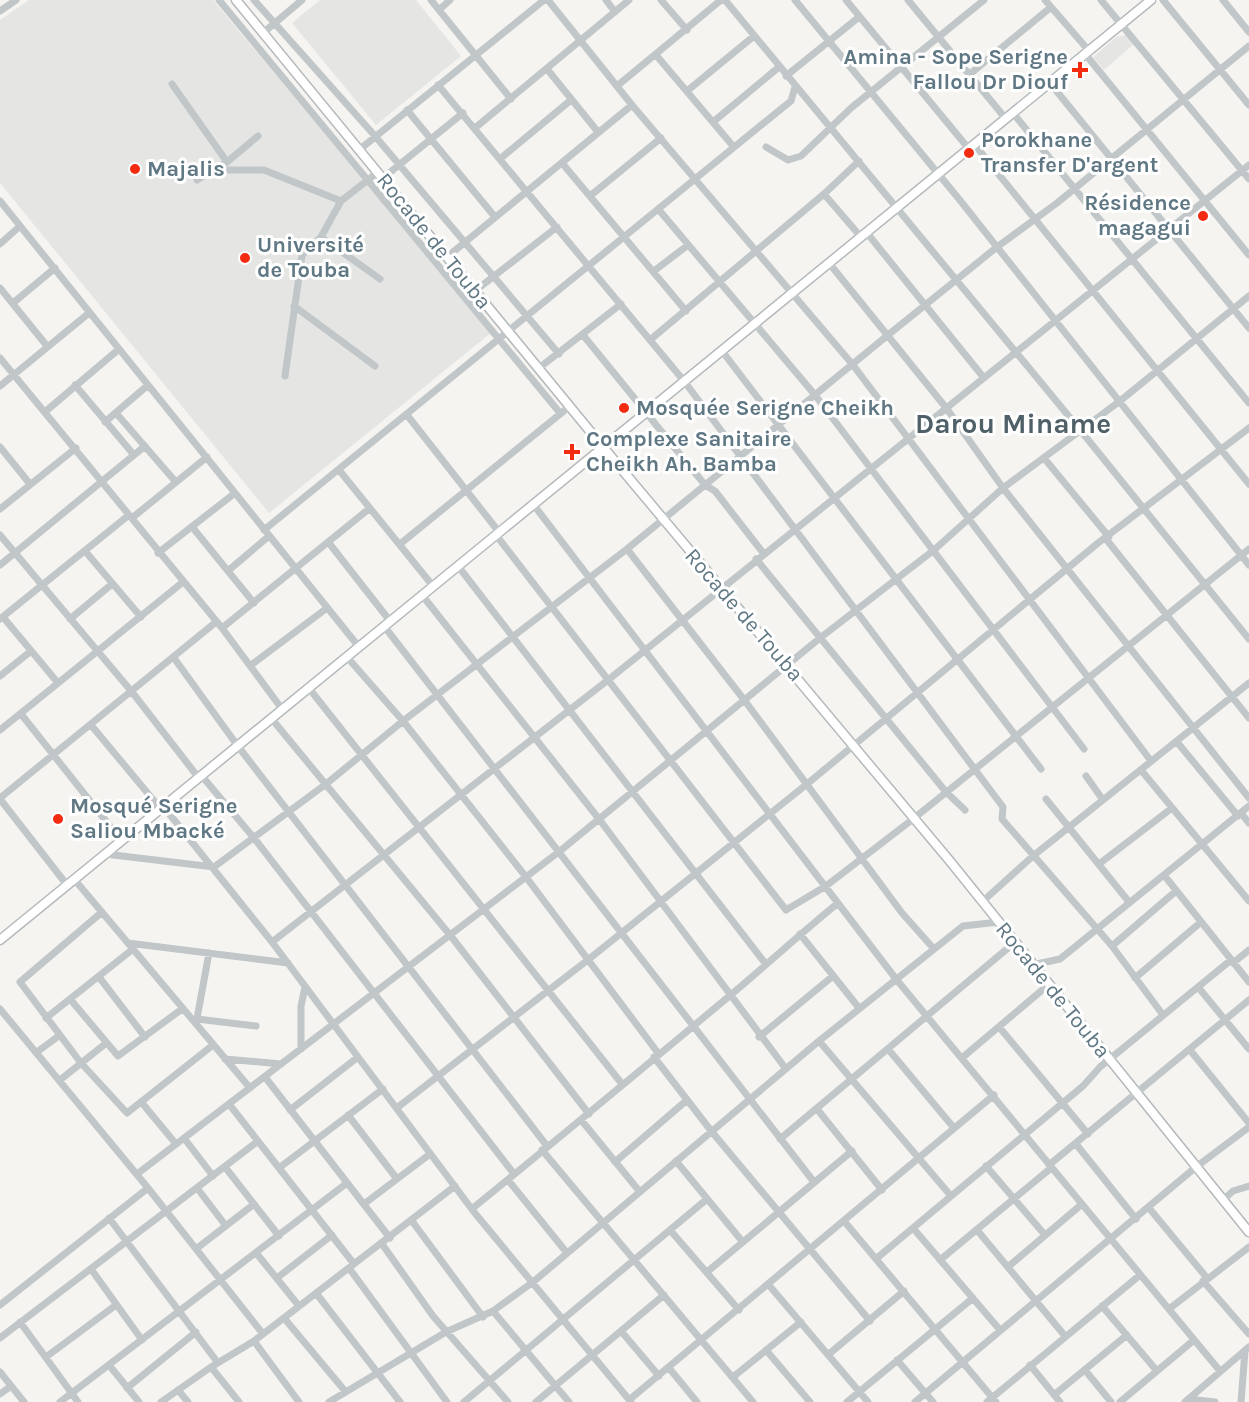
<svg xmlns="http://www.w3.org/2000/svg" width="1249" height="1402" font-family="Karla,sans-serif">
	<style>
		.built { fill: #e5e5e3 }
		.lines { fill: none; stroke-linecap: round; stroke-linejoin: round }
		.major-casing { stroke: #b4b9bc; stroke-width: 11 }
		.minor { stroke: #c1c6c9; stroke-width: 7 }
		.major { stroke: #fff; stroke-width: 8 }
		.poi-dot { fill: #f32b11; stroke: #fff; stroke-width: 2 }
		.labels { text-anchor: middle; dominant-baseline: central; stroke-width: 6; stroke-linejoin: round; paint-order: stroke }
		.poi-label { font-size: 22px; font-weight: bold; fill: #607884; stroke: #fff; text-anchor: start }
		.street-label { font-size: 22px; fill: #607884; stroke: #fff }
		.district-label { font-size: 28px; font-weight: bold; fill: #4f6068; stroke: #fff }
	</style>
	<rect width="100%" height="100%" fill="#f5f4f0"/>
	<path class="built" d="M29,0H213L492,332L269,513L0,183V20Z
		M320,0H416L461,56L376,125L292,23Z
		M1127,35L1134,44L1104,70L1093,57L1116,37Z"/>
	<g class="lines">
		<g class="major-casing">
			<path id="major" d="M236,0L603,447L949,860L1249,1232
				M0,940L1151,0"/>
		</g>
		<path class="minor" d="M219,0L560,413
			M254,0L375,136L559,354
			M431,0L511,99
			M548,0L632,105L853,365L1151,761
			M606,0L615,12
			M661,0L687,30
			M725,0L1081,431L1249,639
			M795,0L959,199L1249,565
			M846,0L969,149
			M908,0L1006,119
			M1045,0L1090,52
			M1101,0L1249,179
			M1163,0L1249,105
			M1223,0L1249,32
			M439,10L450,0
			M0,11L16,0
			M263,33L302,0
			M656,55L733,146
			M1086,55L1249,255
			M547,69L598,132
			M970,74L1051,7
			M786,76L859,17
			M1050,83L1249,328
			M172,84L227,162
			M438,85L684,381L1003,807L1002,819L1112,946L1163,1015
			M617,86L721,0
			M687,91L754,36
			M407,110L495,217
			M1013,113L1249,403
			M713,122L779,67
			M475,128L629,0
			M975,145L1249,484
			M766,147L788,160L801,156L851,108L984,0
			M359,150L544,0
			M501,158L571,100
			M562,163L686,311
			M216,170H264L341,201
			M383,178L463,113
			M197,180L227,162L258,136
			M824,194L861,237
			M590,196L661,138
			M0,201L359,647
			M659,210L815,395L1084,749
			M867,233L984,378
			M321,237L380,279
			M0,244L20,226
			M447,257L632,105
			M829,263L947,409L1003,488L1249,798
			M654,271L688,245
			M0,288L47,346
			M475,291L557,227
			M13,303L55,268
			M294,306L375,366
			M583,335L705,485L715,491L764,554
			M650,340L824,194L859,161
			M722,351L1041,769
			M0,358L222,628L282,709
			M539,368L621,304
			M285,376L302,255L321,237L341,201L378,172
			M75,385L134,455
			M0,386L89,313
			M46,411L119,349
			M116,413L175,481
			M407,415L499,532
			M105,422L148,385
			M0,447L30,484
			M1044,458L1109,537
			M339,470L433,586
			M533,504L896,979L1220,1371
			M0,509L76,448
			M132,518L207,457
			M193,528L254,603
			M264,530L781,109L791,101L795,87
			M0,535L132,692L198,777
			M496,535L786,910L826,886L913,819L1249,549
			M1106,539L1249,718
			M329,543L390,621
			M400,544L570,406
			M627,549L745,701L902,913L934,949
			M85,551L141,617
			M158,553L235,493
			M756,559L946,792L965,810
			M0,565L145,446
			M458,566L765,963
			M229,570L269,536
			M422,595L599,819L786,1069
			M3,617L58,683
			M0,619L129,515
			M70,619L112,584
			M384,626L814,1182
			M222,628L370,508
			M347,657L403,721L526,877L658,1053
			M174,658L237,745L547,1146
			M251,665L327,608
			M0,676L31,651
			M308,687L622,1084
			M21,714L121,840
			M271,718L450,935L589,1114
			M91,725L160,808
			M0,730L183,582
			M1177,742L1238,816
			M1141,770L1249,901
			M201,775L254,838L514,1174
			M1086,776L1103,800
			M0,798L216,622
			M0,799L67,885
			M1046,799L1129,902
			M163,806L272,942L474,1212L631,1402
			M1241,813L1249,823
			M105,854L214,867L326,784L403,721L627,549L888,335L997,247L1057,203L1249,46
			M1099,864L1172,808
			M1164,875L1249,982
			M74,879L250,1088
			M982,902L1033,856L1249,683
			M102,912L20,982L81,1063L127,1113L213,1045
			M800,934L859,1008
			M272,942L608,680L1249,165
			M128,943L288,963
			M1112,946L1176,891
			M1233,963L1249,950
			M1032,965L1060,959L1249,806
			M99,977L145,1037
			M1135,978L1201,922
			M1198,987L1249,1049
			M70,999L118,1056L182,1009
			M0,1009L148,1188L263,1334
			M46,1018L133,949
			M197,1019L256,1026
			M196,1024L209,953
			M1000,1028L1088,1134
			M759,1037L833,976
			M819,1041L951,1196
			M301,1049V1006L305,987
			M888,1049L954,1128
			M1190,1050L1249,1123
			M37,1052L60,1035
			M654,1057L712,1132L870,1321
			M963,1057L1047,986
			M225,1059L281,1064
			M265,1077L390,1238
			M60,1080L105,1044
			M142,1103L176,1144
			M229,1104L354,1264
			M398,1107L589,959L807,784L1098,543L1249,428
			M817,1109L882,1190
			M290,1110L358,1057
			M348,1115L397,1179
			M582,1121L640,1192
			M184,1138L213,1176
			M780,1139L1014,943
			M1076,1144L1136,1219
			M542,1150L753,1402
			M676,1161L742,1241
			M615,1162L687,1100
			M1049,1165L1249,1000
			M986,1166L1045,1235
			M225,1167L279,1236
			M279,1168L383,1089
			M137,1174L560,851L820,638L934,550L1003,488L1120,401L1249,296
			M508,1180L567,1253
			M197,1188L226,1226
			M1223,1200L1233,1191L1249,1186
			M364,1204L430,1154
			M473,1208C558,1139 642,1069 727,998C764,967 800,934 838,903
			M1149,1208L1207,1278
			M109,1218L218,1363
			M412,1221L483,1317
			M844,1221L996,1402
			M913,1228L1000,1330
			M670,1230L739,1310
			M977,1230L1065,1336
			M382,1244L433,1316L508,1402
			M196,1249L254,1204
			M257,1254L299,1306
			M877,1258L1083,1086L1100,1067L1231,960
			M940,1260L1051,1168
			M1009,1266L1082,1204
			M349,1268L447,1402
			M91,1269L142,1340
			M707,1272L852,1151
			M277,1278L332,1235
			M1203,1281L1249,1334
			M768,1284L868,1402
			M316,1293L400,1402
			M0,1305L148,1188
			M1102,1306L1157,1371
			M1169,1309L1249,1247
			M493,1311L569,1402
			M284,1318L345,1391
			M20,1322L78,1402
			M621,1331L659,1376
			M0,1338L258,1141
			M254,1341L299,1402
			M766,1350L810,1402
			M829,1354L904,1291
			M46,1357L116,1305
			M897,1360L933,1402
			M109,1365L139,1402
			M1030,1365L1060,1402
			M211,1367L239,1402
			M669,1368L697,1402
			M1085,1370L1111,1402
			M0,1372L24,1402
			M733,1377L801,1322
			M127,1388L196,1332
			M178,1390L188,1402
			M0,1394L11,1386
			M1054,1395L1127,1335
			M1189,1399L1215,1402
			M629,1400L994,1095
			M60,1402L347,1183
			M161,1402L211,1367L254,1341L455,1186
			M329,1402L446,1332L493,1311L533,1282L819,1041L963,926L999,922
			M464,1402L707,1199
			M536,1402L664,1295
			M847,1402L973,1298
			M915,1402L1196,1167L1249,1127
			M987,1402L1140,1275
			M1120,1402L1194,1340
			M1185,1402L1249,1347
			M1241,1402L1245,1351"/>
		<use href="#major" class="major"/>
	</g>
	<g class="poi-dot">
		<path d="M1077 61h6v6h6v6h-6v6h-6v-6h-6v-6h6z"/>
		<circle cx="969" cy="153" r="6"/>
		<circle cx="135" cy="169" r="6"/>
		<circle cx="1203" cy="216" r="6"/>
		<circle cx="245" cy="258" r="6"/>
		<circle cx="624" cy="408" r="6"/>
		<path d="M569 443h6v6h6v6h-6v6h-6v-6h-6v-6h6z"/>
		<circle cx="58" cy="819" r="6"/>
	</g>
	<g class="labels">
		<g class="poi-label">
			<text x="1068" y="57" text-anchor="end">Amina - Sope Serigne<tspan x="1068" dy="25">Fallou Dr Diouf</tspan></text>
			<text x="981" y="140">Porokhane<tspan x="981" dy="25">Transfer D'argent</tspan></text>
			<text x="147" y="169">Majalis</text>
			<text x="1191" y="203" text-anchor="end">Résidence<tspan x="1191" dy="25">magagui</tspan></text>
			<text x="257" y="245">Université<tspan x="257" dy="25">de Touba</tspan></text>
			<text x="636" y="408">Mosquée Serigne Cheikh</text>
			<text x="586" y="439">Complexe Sanitaire<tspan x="586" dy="25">Cheikh Ah. Bamba</tspan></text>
			<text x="70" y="806">Mosqué Serigne<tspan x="70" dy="25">Saliou Mbacké</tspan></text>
		</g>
		<g class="street-label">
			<text transform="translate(434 241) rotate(51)">Rocade de Touba</text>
			<text transform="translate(744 615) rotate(49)">Rocade de Touba</text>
			<text transform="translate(1053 990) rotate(51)">Rocade de Touba</text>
		</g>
		<g class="district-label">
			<text x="1013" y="423">Darou Miname</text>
		</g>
	</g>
</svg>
